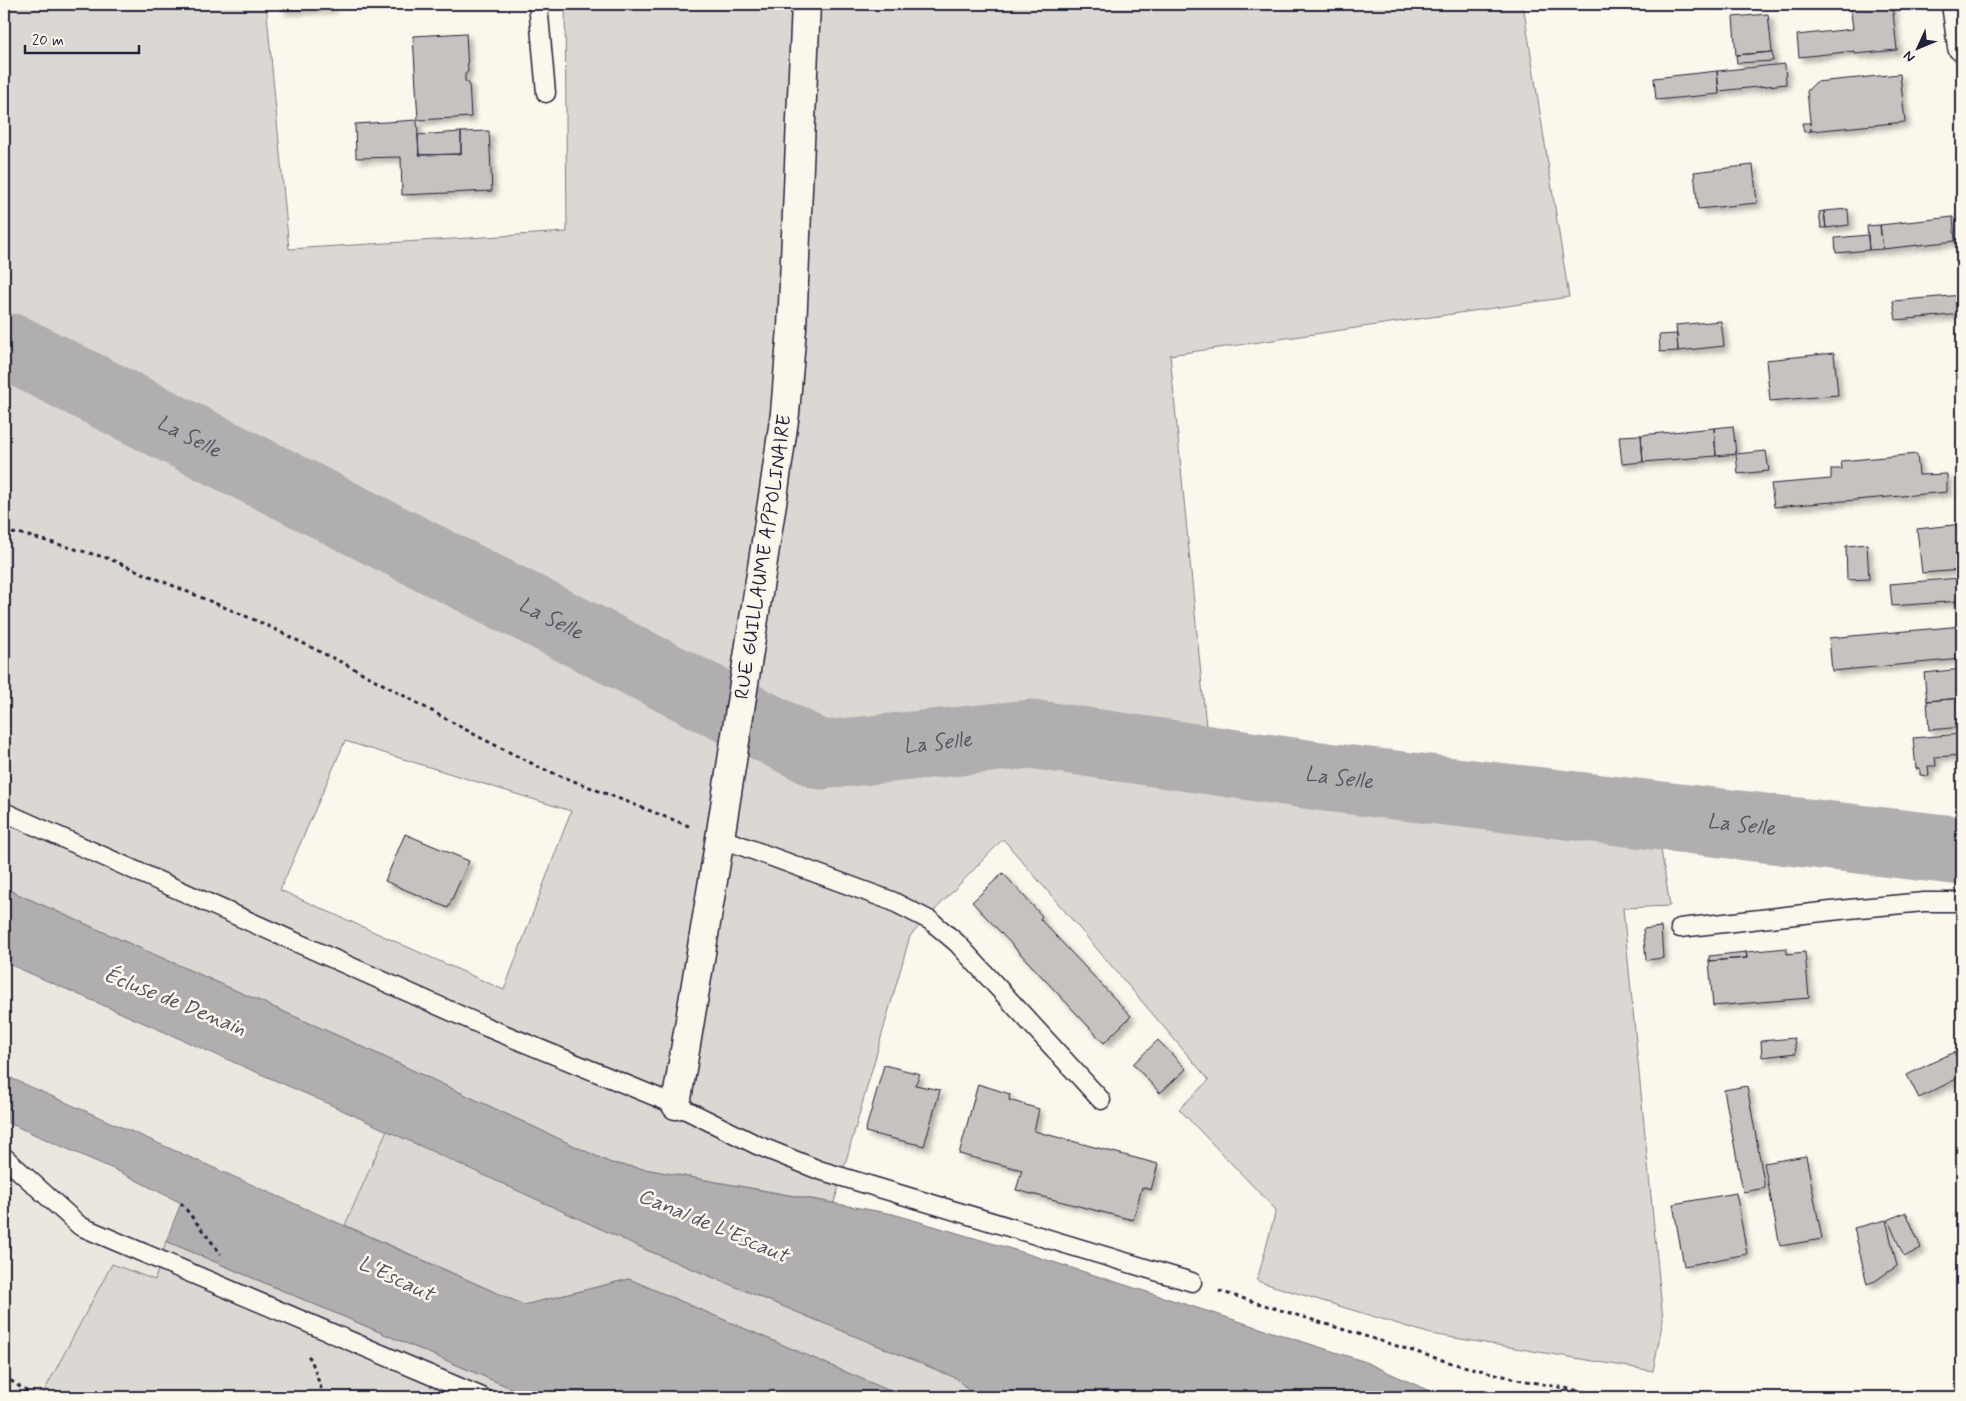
<svg xmlns="http://www.w3.org/2000/svg" width="1966" height="1401" font-family="Mynerve,sans-serif">
	<style>
		.built { fill: #ebe7df }
		.green { fill: #dbd8d3; stroke: #7e7d87; fill-rule: evenodd }
		.water { fill: #b1aeb0; stroke: #787681 }
		.lines { fill: none; stroke-linecap: round; stroke-linejoin: round }
		.river { stroke: #b1aeb0; stroke-width: 69 }
		.building { fill: #c6c2c0; stroke: #22223b; filter: url(#shadow) }
		.lane-casing { stroke: #22223b; stroke-width: 21 }
		.street-casing { stroke: #22223b; stroke-width: 31 }
		.path { stroke: #22223b; stroke-width: 3; stroke-dasharray: 4 4; stroke-linecap: butt }
		.lane { stroke: #fbf7ec; stroke-width: 18 }
		.street { stroke: #fbf7ec; stroke-width: 28 }
		.labels { text-anchor: middle; dominant-baseline: central; stroke-width: 5; stroke-linejoin: round; paint-order: stroke }
		.street-label { font-size: 20px; fill: #22223b; stroke: #fbf7ec }
		.water-label { font-size: 21px; font-style: italic; fill: #545364; stroke: #fbf7ec }
	</style>
	<defs>
		<filter id="shadow"><feDropShadow dx="4.5" dy="4.5" stdDeviation="2.5" flood-color="#0004"/></filter>
	</defs>
	<rect width="100%" height="100%" fill="#fbf7ec"/>
	<filter id="ink" filterUnits="userSpaceOnUse"><feTurbulence type="fractalNoise" baseFrequency=".02" numOctaves="2"/><feDisplacementMap in="SourceGraphic" scale="10" xChannelSelector="R" yChannelSelector="G"/><feConvolveMatrix kernelMatrix="1 2 1 2 8 2 1 2 1" color-interpolation-filters="sRGB"/></filter>
	<g filter="url(#ink)">
		<path class="built" d="M4,962L387,1130L345,1225L4,1075Z
			M4,1121L120,1172L181,1203L166,1241L155,1280L112,1265L41,1397H4Z"/>
		<path class="green" d="M4,4H266L289,249L567,232L565,4H1523L1569,297L1170,355L1207,737L1651,787L1670,906L1623,908L1663,1320L1653,1371L1431,1334L1257,1281L1276,1210L1179,1109L1209,1080L1003,839L910,936L834,1203L611,1163L350,1041L4,888ZM345,741L571,811L504,990L280,890Z
			M387,1130L649,1251L957,1378L975,1397H904L629,1279L524,1305L345,1225Z
			M166,1241L532,1397H41L112,1264L155,1280Z"/>
		<path class="water" d="M4,888L350,1041L611,1163L893,1214L1025,1253L1363,1361L1434,1393L1454,1397H975L956,1378L649,1251L320,1100L4,962Z
			M4,1075L524,1305L629,1279L904,1397H532L166,1241L181,1203L120,1172L4,1121Z"/>
		<g class="lines">
			<path class="river" id="s1" d="M4,348H12L821,755L1031,734L1326,777L1962,851"/>
		</g>
		<path class="building" d="M281,4H332L333,8L281,10Z
			M1850,4H1892L1897,50L1855,54V51L1799,57L1797,35L1853,29Z
			M1768,14L1772,52L1736,55L1733,17Z
			M466,33L468,72L465,74V81L469,83L471,117L418,120L413,36Z
			M1772,52L1773,61L1737,63L1736,55Z
			M1785,64L1786,84L1719,91L1717,71Z
			M1717,71L1719,94L1656,100L1654,78Z
			M1900,74L1905,122L1811,131L1807,91L1816,82Z
			M417,120L419,155L461,154V132L489,131L492,191L402,195L401,157L356,158L355,124Z
			M1802,123H1810L1811,131L1804,132Z
			M461,132V154L419,155L418,135Z
			M1753,165L1757,203L1698,209L1694,172Z
			M1848,209L1849,225L1826,228L1824,211Z
			M1824,211L1826,228H1821L1819,212Z
			M1953,217L1955,241L1883,249L1880,225Z
			M1880,225L1883,249L1869,250L1867,226Z
			M1868,235L1869,250L1836,253L1835,238Z
			M1962,295V314L1896,320L1893,301Z
			M1721,321L1724,346L1678,351L1676,325Z
			M1677,334L1678,351L1660,352L1659,335Z
			M1834,353L1838,395L1770,401L1766,360Z
			M1733,426L1736,454L1716,456L1714,428Z
			M1714,428L1716,456L1643,462L1641,435Z
			M1641,435L1643,462L1622,464L1619,436Z
			M1766,451L1769,471L1738,474L1736,454Z
			M1917,454L1919,475L1947,474V492L1774,507L1771,484L1831,479V469H1842L1841,461Z
			M1962,524V570L1922,573L1917,529Z
			M1867,544L1869,579L1847,580L1846,546Z
			M1959,578L1960,601L1892,606L1890,584Z
			M1962,626V659L1832,671L1829,638Z
			M1962,669V698L1927,701L1924,673Z
			M1962,698V727L1929,730L1927,701Z
			M1962,734V755L1935,757L1936,766H1928L1929,776L1920,775V768L1916,769L1913,738Z
			M405,834L469,861L448,908L385,881Z
			M1003,873L1042,916L1040,919L1131,1016L1104,1043L972,902Z
			M1661,927L1663,958L1646,960L1643,929Z
			M1787,948V954L1805,952L1809,998L1713,1006L1709,961L1747,958L1746,952Z
			M1746,952L1747,958L1709,961V956Z
			M1794,1038L1796,1053L1762,1057L1761,1041Z
			M1158,1040L1186,1069L1160,1093L1133,1064Z
			M1954,1052L1962,1069V1076L1919,1098L1907,1075Z
			M884,1065L920,1074L915,1085L940,1090L924,1146L865,1132Z
			M978,1084L1010,1094L1009,1100L1039,1109L1034,1131L1158,1164L1151,1190L1142,1187L1133,1220L1016,1190L1022,1170L959,1154Z
			M1747,1086L1765,1188L1743,1192L1724,1090Z
			M1806,1156L1822,1239L1780,1246L1764,1163Z
			M1736,1193L1747,1254L1684,1266L1673,1204Z
			M1906,1212L1921,1248L1904,1257L1888,1220Z
			M1886,1220L1897,1266L1875,1281L1867,1284L1854,1228Z"/>
		<g class="lines">
			<g class="lane-casing">
				<path id="lane" d="M538,4L546,93
					M4,812L484,1026L676,1105L757,1145L819,1170L1192,1282
					M720,838L892,901L931,921L957,943L1101,1100
					M1680,928L1849,909L1924,902H1962
					M4,1157L80,1226L482,1397"/>
			</g>
			<g class="street-casing">
				<g id="street">
					<path d="M1956,4L1962,47"/>
					<path id="s2" d="M676,1105L720,838L774,490L785,413L792,328L806,4"/>
				</g>
			</g>
			<path class="path" d="M4,534L18,533L107,558L262,623L357,670L481,738L543,769L689,826
				M181,1203L221,1254
				M1219,1291L1455,1364L1516,1379L1611,1397
				M308,1356L311,1359L324,1397
				M4,1376L35,1397"/>
			<use href="#lane" class="lane"/>
			<use href="#street" class="street"/>
		</g>
	</g>
	<g class="labels">
		<g class="street-label">
			<text stroke="none"><textPath href="#s2" startOffset="555">RUE GUILLAUME APPOLINAIRE</textPath></text>
		</g>
		<g class="water-label">
			<text stroke="none"><textPath href="#s1" startOffset="206">La Selle</textPath></text>
			<text stroke="none"><textPath href="#s1" startOffset="611">La Selle</textPath></text>
			<text stroke="none"><textPath href="#s1" startOffset="1031">La Selle</textPath></text>
			<text stroke="none"><textPath href="#s1" startOffset="1436">La Selle</textPath></text>
			<text stroke="none"><textPath href="#s1" startOffset="1841">La Selle</textPath></text>
			<text transform="translate(175 1002) rotate(22)">Écluse de Denain</text>
			<text transform="translate(713 1226) rotate(23)">Canal de L'Escaut</text>
			<text transform="translate(396 1279) rotate(25)">L'Escaut</text>
		</g>
	</g>
	<rect width="1966" height="1401" fill="none" stroke="#fbf7ec" stroke-width="20"/>
	<rect x="10" y="10" width="1946" height="1381" fill="none" stroke="#22223b" stroke-width="2" filter="url(#ink)"/>
	<g transform="translate(1918 48) rotate(226)" stroke="#fbf7ec" stroke-width="4" paint-order="stroke">
	<path d="M0-4L9 19L0 12L-9 19Z" fill="#22223b"/>
	<text y="-8" font-size="14" font-weight="bold" text-anchor="middle" fill="#22223b">N</text>
	</g>
	<path d="M25 45v8h114v-8" fill="none" stroke="#22223b" stroke-width="2.5"/>
	<text x="32" y="45" font-size="15" fill="#22223b" stroke="#fbf7ec" stroke-width="4" paint-order="stroke">20 m</text>
</svg>
